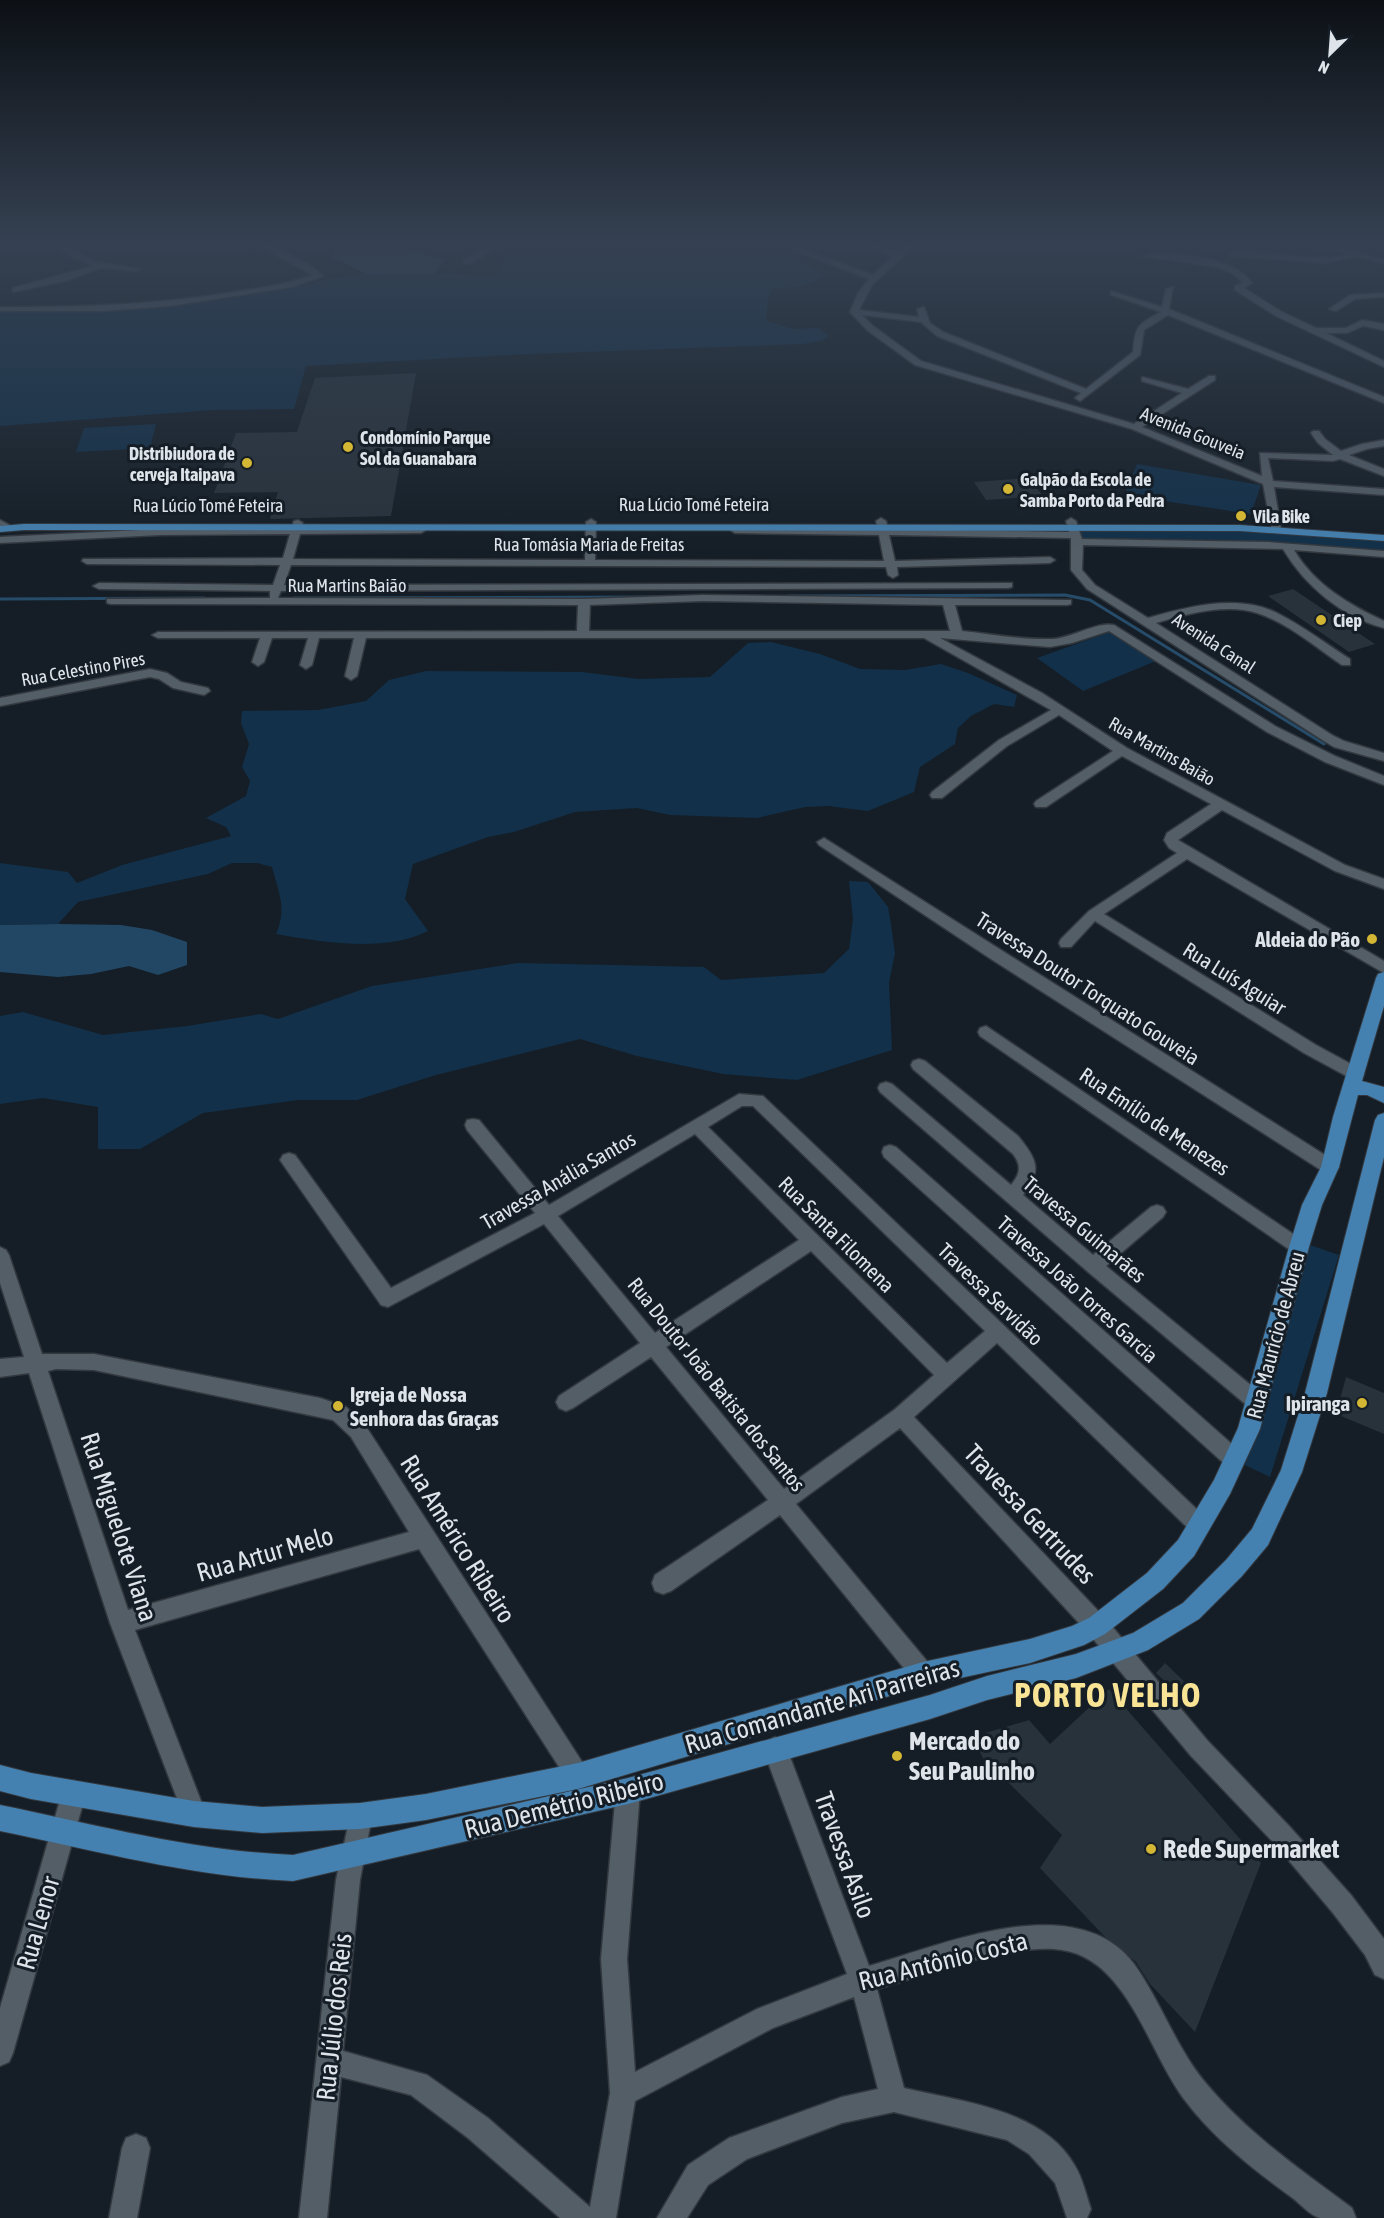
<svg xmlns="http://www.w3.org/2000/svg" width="1384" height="2218" font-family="'Asap Condensed',sans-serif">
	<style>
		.green { fill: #123049 }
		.forest { fill: #214765 }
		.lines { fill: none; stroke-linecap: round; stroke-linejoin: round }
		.stream { stroke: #264c6a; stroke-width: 3 }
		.building { fill: #28323b }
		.minor-casing { stroke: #33383f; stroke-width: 3 }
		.major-casing { stroke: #33383f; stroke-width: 2 }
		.minor { fill: #535e67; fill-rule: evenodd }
		.major { fill: #4581b0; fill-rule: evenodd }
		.poi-dot { fill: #d4b635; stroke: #151e26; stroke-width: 2 }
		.labels { text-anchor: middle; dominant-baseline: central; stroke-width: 6; stroke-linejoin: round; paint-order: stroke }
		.far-street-label { font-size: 18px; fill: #dee4ea; stroke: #151e26 }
		.far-poi-label { font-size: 18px; font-weight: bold; fill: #dee4ea; stroke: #151e26; text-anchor: start }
		.poi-label { font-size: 21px; font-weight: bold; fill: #dee4ea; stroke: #151e26; text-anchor: end }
		.street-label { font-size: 21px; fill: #dee4ea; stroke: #151e26 }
		.near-street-label { font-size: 26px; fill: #dee4ea; stroke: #151e26 }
		.near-poi-label { font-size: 26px; font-weight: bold; fill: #dee4ea; stroke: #151e26; text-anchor: start }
		.near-district-label { font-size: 33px; font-weight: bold; letter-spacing: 1.5px; fill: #f9e496; stroke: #151e26 }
	</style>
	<rect width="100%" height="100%" fill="#151e26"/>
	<path class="green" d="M533,242H763L795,254L792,258L824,275C809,288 792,288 773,288L768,300L766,321L794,329L819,328L829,336L821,341L802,344L529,354L306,366L294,409L213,410L0,426V309C62,310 125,312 187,304C236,299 283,289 331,279C384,268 442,274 495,275L507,256L494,251L493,246H522Z
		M156,424L150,448L76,452L84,428Z
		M1137,464L1261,485L1251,514L1124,495Z
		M1227,530L1384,540V550L1229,540L1085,539L1081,538L1078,531Z
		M1110,632L1156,661L1083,691L1037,658Z
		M771,642L820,654L860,669L905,670L941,664L968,673L1017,695L1014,707L994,704L971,716L958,728L955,744L920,767L914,792L868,811L828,806L805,807L757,818L670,815L637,808L575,812L514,832L488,837L413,864L405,899L428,931C386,953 321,942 276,934C287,908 279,894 272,867L257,863H232L208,874L78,902L58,924L0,925V863L68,872L77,883L122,865L231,836L226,827L206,818L246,796L250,781L242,767L249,744L241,723L242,711L318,710L366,701L389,680L426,671L582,672L638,679L710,677L748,643Z
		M849,881L868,882L888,907L890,918L895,953L889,983L892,1050L797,1080L723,1074L637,1056L580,1039L436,1075L357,1100H298L203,1113L140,1149H98V1107L43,1098L0,1104V1016L23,1012L103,1035L187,1026L261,1014L278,1019L372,986L518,963L704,967L721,980L824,973L849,949L853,919Z
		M1307,1244L1339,1255L1270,1477L1245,1465Z"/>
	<path class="forest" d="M348,242C382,242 413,249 445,260L434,274L368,275L332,257L335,248Z
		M58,924L121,925L152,930L187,942V965L158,975L129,966L91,974L58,977L0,972V925Z"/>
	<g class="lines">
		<path class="stream" d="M789,596L1065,595L1090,600L1324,744
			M294,598L654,597
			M0,599L204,598"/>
	</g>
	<path class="building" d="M416,373L391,516L270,519L278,492L214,493L236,433L297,432L315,378Z
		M1028,478L1043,496L986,500L974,482Z
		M1293,589L1375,644L1349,652L1268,596Z
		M1346,1377L1384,1393V1434L1336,1414Z
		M1165,1663L1190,1687L1181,1696L1156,1673Z
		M1109,1689L1261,1863L1195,2032L1150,1984L1136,1962L1105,1937L1040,1868L1062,1835L983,1758L972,1737L1029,1720L1050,1744Z"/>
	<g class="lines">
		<g class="minor-casing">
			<path id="minor" d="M51,242H60L96,262L141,269L137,271L101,268L65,281L13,292V288L93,266L73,257Z
				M252,242C270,241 309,263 323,276L293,287L171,306L104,311H0V307C80,307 149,305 228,293C257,288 285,285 313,275Z
				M414,242H425L432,245L428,247Z
				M494,242H503L470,264H464V260Z
				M773,242H783L873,275L893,256L856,242H867L897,252L910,242H918L872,285L859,310L919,317L917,309L924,307L930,323L943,332L1086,389L1133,352C1135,326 1138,324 1161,312L1111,295V291L1162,307L1166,289L1173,287L1169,309L1384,397V403L1168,315L1144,330L1140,355L1080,401L1075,398L1081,393L937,336L921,322L862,315L873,326L921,361L1134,424L1182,393L1142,381V377L1188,389L1209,376H1215V380L1142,427L1262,476L1260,453L1333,455L1318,443L1311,433L1313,431H1319L1325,439L1341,451L1362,444L1384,440V446L1367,449L1349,455L1384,469V476L1340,459L1333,461L1268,458L1273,481L1384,489V495L1274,487L1281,529L1272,531L1263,484L1132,429L915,365L867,330L850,312L858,293L869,279Z
				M1312,242H1323L1384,260V264L1356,256L1326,263L1232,256L1228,254C1246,243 1314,266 1348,254Z
				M1157,253C1187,255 1233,257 1252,283L1244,288L1282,312L1316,328H1346L1362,320L1384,324V330L1363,326L1347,333H1326L1384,361V367L1276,316L1235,290V286L1243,282L1230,272L1216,267L1143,256Z
				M1384,293V297L1355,299L1336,311L1329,309L1350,295Z
				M881,518L886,521L888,529L1069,532L1066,521L1071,518L1076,521L1082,539L1268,542L1384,551V557L1294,550C1315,585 1348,604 1384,621V628C1342,617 1305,586 1283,549L1083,545L1082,570L1095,585L1148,618C1188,607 1235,594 1275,612C1302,625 1326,644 1350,659V665H1342C1315,647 1288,623 1257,613C1226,603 1187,614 1156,623L1332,735L1344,741L1384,753V761L1334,747L1324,741L1087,589L1071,570V538L889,535L895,561L1050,557L1055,560L1050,563L897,567L898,575L893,578L888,575L886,567L291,565L284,585L1012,583V587L1008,588L281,591L278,598L584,599L703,595L1071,600V604L1067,605H955L962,631C991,634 1022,640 1051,639C1070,639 1097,621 1114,625L1275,726L1335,756L1384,776V785L1325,762L1267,732L1109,631L1072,643L1050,647L940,638L1042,693L1127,748L1345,865L1384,879V889L1335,871L1222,810L1178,840L1384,961V973L1187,859L1104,914L1316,1045L1362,1070L1364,1074L1362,1078H1350L1304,1053L1095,921L1071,947H1061L1059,943L1061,939L1089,911L1177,853L1169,848L1164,840L1167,833L1211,804L1122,756L1046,807H1036L1034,804L1036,801L1113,751L1059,715L1007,746L942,798H932L930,795L932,792L999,740L1051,710L924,638H366L357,676L351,680L345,676L354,638H319L312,665L306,669L300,665L308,638H272L264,662L258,666L252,662L260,638H158L152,635L158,632L577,631L578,605L111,604L107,603V599L270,598V591L99,589L93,586L99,583L273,585L280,565L87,564L82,561L83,559L283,558L290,534L160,535L0,543V537L160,529L291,528L294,521L298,520L303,523L302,528L421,527L426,530L421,533L300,534L293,559L585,560L586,522L591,519L596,522L595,560L884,561L879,535L735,533L730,530L735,527L878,529L876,521ZM703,601L943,605L950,631H589L590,605Z
				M0,520L15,528L10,531L0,527Z
				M150,669L167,673L181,682L208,688L210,691L204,695L173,688L159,679L150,677L0,706V698Z
				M824,838L1336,1162L1339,1167L1336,1172L1330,1174L1324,1172L991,959L819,845L817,842Z
				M986,1026L1305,1242L1308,1247L1305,1252L1299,1254L1293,1252L980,1036L978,1032L980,1028Z
				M919,1059L925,1061L1018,1136C1037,1159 1043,1171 1023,1195L1093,1255L1151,1207L1157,1205L1163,1207L1166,1212L1163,1217L1106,1266L1264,1396L1267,1402L1264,1408L1257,1411L1250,1408L1087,1271L880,1092L878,1088L880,1084L886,1082L892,1084L1011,1185C1020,1174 1022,1166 1013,1154L913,1069L911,1065L913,1061Z
				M739,1094L763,1096L1206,1518L1209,1525L1206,1532L1199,1535L1192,1532L997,1343L914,1417L1105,1618L1207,1740L1290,1827L1351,1895L1384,1939V1979L1375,1975L1365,1955L1333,1913L1274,1843L1191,1756L1089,1634L900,1428L796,1504L931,1666L934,1674L931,1682L923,1685L915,1682L780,1515L671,1591L663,1594L655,1591L652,1583L655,1575L768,1500L651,1357L573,1408L566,1411L559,1408L556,1402L559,1396L640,1343L544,1224L388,1307L381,1305L280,1160L283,1155L289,1153L295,1155L391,1288L535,1213L467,1130L465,1125L467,1120L473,1119L479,1120L549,1205ZM742,1106H753L985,1331L947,1363L708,1127ZM695,1134L799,1240L655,1333L558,1216ZM811,1251L934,1375L894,1410L784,1489L666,1347Z
				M890,1145L896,1147L1242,1453L1245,1460L1242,1467L1235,1469L1228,1467L884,1157L882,1152L884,1147Z
				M0,1247L6,1250L9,1255L42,1354H94L320,1398L346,1407L365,1425L586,1768L590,1776L586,1784L578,1788L570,1784L419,1549L135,1630L206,1814L202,1822L194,1826L186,1822L110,1623L29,1373L0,1377V1359L24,1357L0,1283ZM56,1369L94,1370L333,1420L351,1437L409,1532L128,1610L48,1371Z
				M775,1737L783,1741L787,1749L869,1966C942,1945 1077,1887 1134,1964C1160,2000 1176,2047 1204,2081C1246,2132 1299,2169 1352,2208L1356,2218C1345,2218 1330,2218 1320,2218C1311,2216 1301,2205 1294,2199C1254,2170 1214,2139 1184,2099C1149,2053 1127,1959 1062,1950C1013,1942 927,1975 877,1989L904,2088C962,2102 1043,2109 1075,2166C1083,2179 1086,2195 1091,2209L1087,2218H1067L1055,2183L1029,2154L1007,2140L894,2112L842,2123L747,2159L708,2185L687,2218H657L688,2165L729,2138L842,2097L878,2089L854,1997L773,2028L635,2101L616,2218H560L468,2138L411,2095L341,2077L327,2218H299L336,1880L352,1808L360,1804L368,1808L372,1816L360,1880L343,2051L427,2075L488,2118L590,2207L610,2093L601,1959L616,1791L620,1783L628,1779L636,1783L640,1791L627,1959L635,2072L757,2009L847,1974L763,1749L767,1741Z
				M74,1781L82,1785L86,1793L13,2053L9,2062L0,2066V2008L62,1793L66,1785Z
				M136,2134L146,2138L150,2148L137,2218H109L122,2148L126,2138Z"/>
		</g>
		<g class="major-casing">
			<path id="major" d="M24,524L1240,525L1384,535V541L1240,531L24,530L0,532V526Z
				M1384,972V1006L1362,1081L1384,1087V1103L1367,1095H1358L1339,1167L1322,1205L1309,1247L1260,1429L1230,1494L1194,1556L1163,1589L1105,1634L1084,1645L1030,1663L923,1686L578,1789L426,1820L360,1829L262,1833L194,1827L31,1799L0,1791V1765L31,1773L194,1801L262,1807L360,1803L426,1794L578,1763L923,1662L1030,1639L1072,1626L1089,1618L1147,1573L1178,1540L1214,1480L1238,1428L1289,1247L1302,1205L1321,1167L1333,1117L1376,978L1378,974Z
				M1384,1113V1157L1327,1393L1302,1472L1268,1545L1242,1576L1199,1619L1148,1650L1076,1678L987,1700L930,1719L628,1804L293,1881C193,1877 98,1851 0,1831V1805C98,1825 193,1851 293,1855L628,1778L930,1695L987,1676L1076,1654L1133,1633L1183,1603L1226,1560L1252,1529L1281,1470L1305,1393L1375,1120L1378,1115Z"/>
		</g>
		<use href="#minor" class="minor"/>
		<use href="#major" class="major"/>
	</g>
	<linearGradient id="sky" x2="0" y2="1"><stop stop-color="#0c1015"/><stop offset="0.44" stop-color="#354152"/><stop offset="1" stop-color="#354152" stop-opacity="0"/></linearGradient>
	<rect width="1384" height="552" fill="url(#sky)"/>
	<g class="poi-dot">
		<circle cx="348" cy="447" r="6"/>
		<circle cx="247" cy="463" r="6"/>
		<circle cx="1008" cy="489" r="6"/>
		<circle cx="1241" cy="516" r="6"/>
		<circle cx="1321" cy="620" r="6"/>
		<circle cx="1372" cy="939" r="6"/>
		<circle cx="1362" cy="1403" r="6"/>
		<circle cx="338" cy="1406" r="6"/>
		<circle cx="897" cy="1756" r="6"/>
		<circle cx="1151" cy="1849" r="6"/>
	</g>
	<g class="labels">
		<g class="far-street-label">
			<text transform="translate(1193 433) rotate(22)">Avenida Gouveia</text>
			<text x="694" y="504">Rua Lúcio Tomé Feteira</text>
			<text x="208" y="505">Rua Lúcio Tomé Feteira</text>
			<text x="589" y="544">Rua Tomásia Maria de Freitas</text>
			<text x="347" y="585">Rua Martins Baião</text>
			<text transform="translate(1214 643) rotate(33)">Avenida Canal</text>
			<text transform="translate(83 669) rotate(-10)">Rua Celestino Pires</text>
			<text transform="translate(1162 751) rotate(30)">Rua Martins Baião</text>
		</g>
		<g class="far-poi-label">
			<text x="360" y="437">Condomínio Parque<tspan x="360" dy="21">Sol da Guanabara</tspan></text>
			<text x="235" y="453" text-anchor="end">Distribiudora de<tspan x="235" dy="21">cerveja Itaipava</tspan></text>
			<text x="1020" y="479">Galpão da Escola de<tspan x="1020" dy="21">Samba Porto da Pedra</tspan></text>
			<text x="1253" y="516">Vila Bike</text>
			<text x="1333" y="620">Ciep</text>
		</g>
		<g class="poi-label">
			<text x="1360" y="939">Aldeia do Pão</text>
			<text x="350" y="1394" text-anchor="start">Igreja de Nossa<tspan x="350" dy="24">Senhora das Graças</tspan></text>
			<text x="1350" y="1403">Ipiranga</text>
		</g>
		<g class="street-label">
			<text transform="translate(1235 978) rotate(32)">Rua Luís Aguiar</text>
			<text transform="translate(1088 988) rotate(33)">Travessa Doutor Torquato Gouveia</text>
			<text transform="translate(1155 1121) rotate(34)">Rua Emílio de Menezes</text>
			<text transform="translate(558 1180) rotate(-30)">Travessa Anália Santos</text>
			<text transform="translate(1085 1229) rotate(40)">Travessa Guimarães</text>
			<text transform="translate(837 1234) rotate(45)">Rua Santa Filomena</text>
			<text transform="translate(1078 1289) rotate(42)">Travessa João Torres Garcia</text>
			<text transform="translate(991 1294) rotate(44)">Travessa Servidão</text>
			<text transform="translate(1275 1335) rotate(-75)">Rua Maurício de Abreu</text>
			<text transform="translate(717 1384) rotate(51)">Rua Doutor João Batista dos Santos</text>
		</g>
		<g class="near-street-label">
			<text transform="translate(1030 1514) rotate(47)">Travessa Gertrudes</text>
			<text transform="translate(119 1527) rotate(72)">Rua Miguelote Viana</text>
			<text transform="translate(458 1539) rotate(58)">Rua Américo Ribeiro</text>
			<text transform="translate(265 1554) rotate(-16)">Rua Artur Melo</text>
			<text transform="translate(822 1706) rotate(-16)">Rua Comandante Ari Parreiras</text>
			<text transform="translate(564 1805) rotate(-14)">Rua Demétrio Ribeiro</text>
			<text transform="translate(845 1855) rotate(70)">Travessa Asilo</text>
			<text transform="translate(38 1923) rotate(-74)">Rua Lenor</text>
			<text transform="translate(943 1961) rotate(-14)">Rua Antônio Costa</text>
			<text transform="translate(334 2017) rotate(-84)">Rua Júlio dos Reis</text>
		</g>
		<g class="near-poi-label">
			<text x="909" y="1741">Mercado do<tspan x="909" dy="30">Seu Paulinho</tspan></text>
			<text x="1163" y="1849">Rede Supermarket</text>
		</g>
		<g class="near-district-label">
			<text x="1108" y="1695">PORTO VELHO</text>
		</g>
	</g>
	<g transform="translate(1330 54) rotate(205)" stroke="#151e26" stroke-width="4.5" paint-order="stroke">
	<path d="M0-4.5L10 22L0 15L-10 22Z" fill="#dee4ea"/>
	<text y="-9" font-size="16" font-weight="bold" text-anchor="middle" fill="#dee4ea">N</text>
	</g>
</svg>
